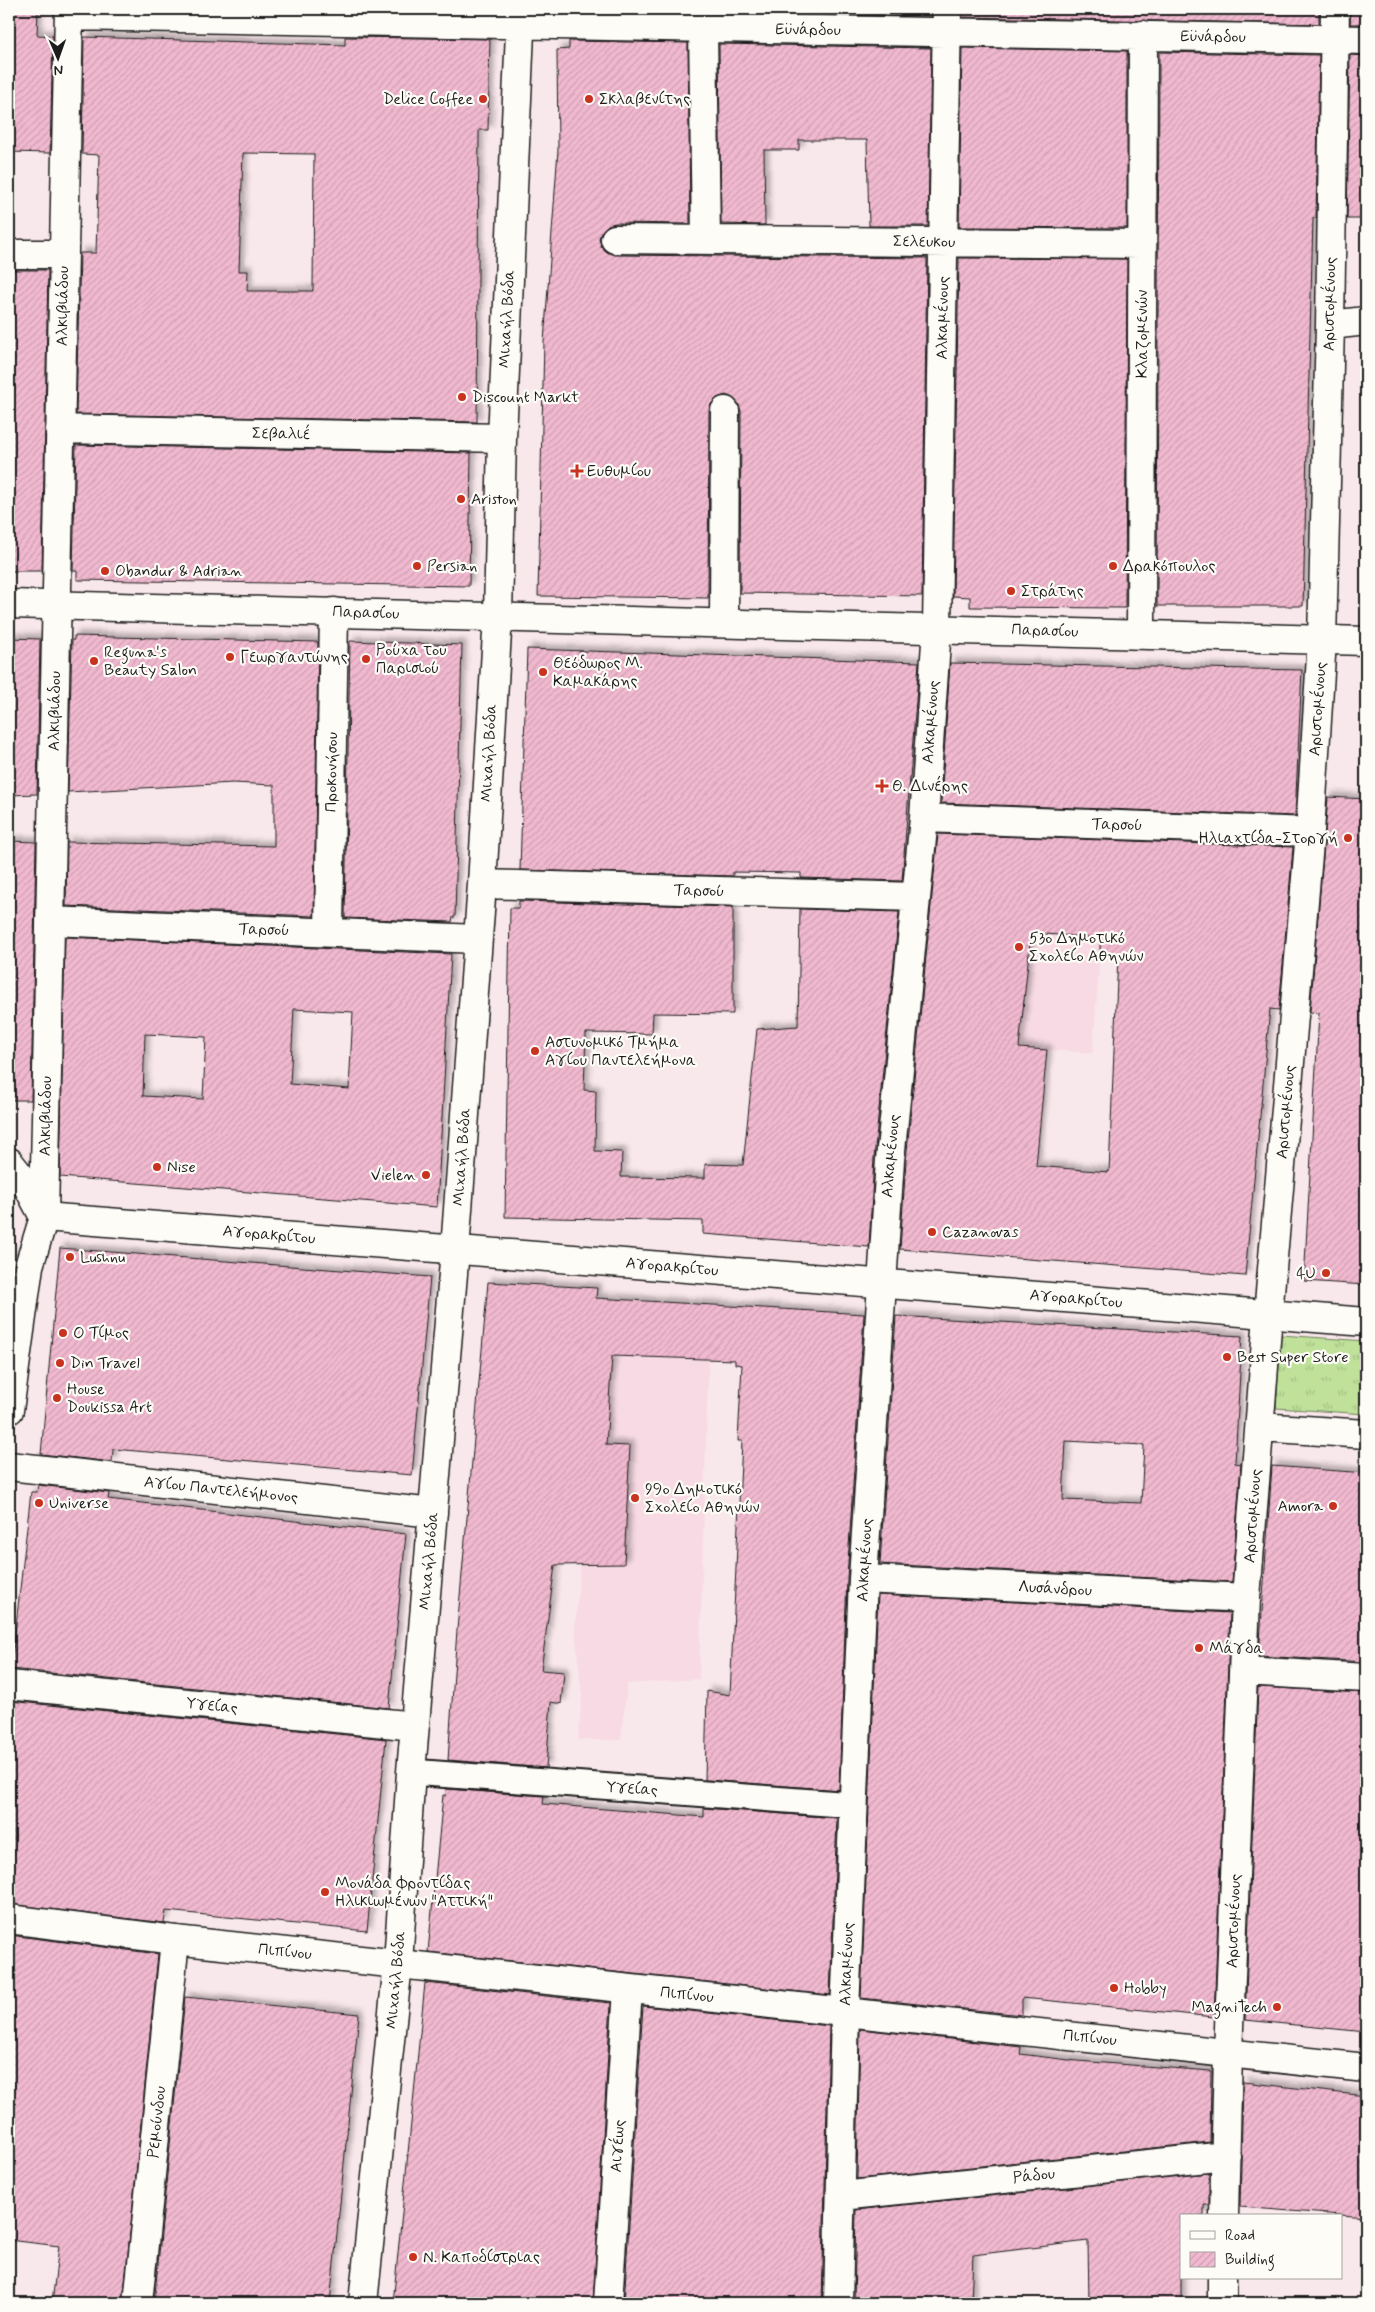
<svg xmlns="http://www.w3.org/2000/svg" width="1375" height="2312" font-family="Mynerve,sans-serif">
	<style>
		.built { fill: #f7dae3 }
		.grass { fill: url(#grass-tufts); stroke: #6e7e5b }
		.building { fill: url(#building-hatch); stroke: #1c1c1c; fill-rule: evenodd; filter: url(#shadow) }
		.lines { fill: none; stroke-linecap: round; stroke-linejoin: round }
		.pedestrian-casing { stroke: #1c1c1c; stroke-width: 29 }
		.minor-casing { stroke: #1c1c1c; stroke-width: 31 }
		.tertiary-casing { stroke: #1c1c1c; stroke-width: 31 }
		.pedestrian { stroke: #fdfcf7; stroke-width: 25 }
		.minor { stroke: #fdfcf7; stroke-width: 28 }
		.tertiary { stroke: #fdfcf7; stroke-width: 28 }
		.poi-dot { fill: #c8321e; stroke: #fdfcf7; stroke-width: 2 }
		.labels { text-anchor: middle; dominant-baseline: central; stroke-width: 4.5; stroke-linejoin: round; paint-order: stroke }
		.street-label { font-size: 16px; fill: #1c1c1c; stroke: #fdfcf7 }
		.poi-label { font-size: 16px; fill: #1c1c1c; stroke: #fdfcf7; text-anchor: start }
	</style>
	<defs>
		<pattern id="grass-tufts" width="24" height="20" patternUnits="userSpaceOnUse" patternTransform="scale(1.25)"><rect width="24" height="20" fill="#bfe19a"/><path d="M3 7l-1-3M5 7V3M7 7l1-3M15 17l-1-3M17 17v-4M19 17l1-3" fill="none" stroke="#a4c084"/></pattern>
		<pattern id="building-hatch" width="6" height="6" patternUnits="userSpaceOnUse" patternTransform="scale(1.25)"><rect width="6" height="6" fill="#f1b9cf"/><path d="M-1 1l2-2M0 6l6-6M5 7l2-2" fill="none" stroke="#ce9eb1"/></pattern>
		<filter id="shadow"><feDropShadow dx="4.5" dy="-4.5" stdDeviation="2.5" flood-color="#0004"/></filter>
	</defs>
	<rect width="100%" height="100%" fill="#f9e8eb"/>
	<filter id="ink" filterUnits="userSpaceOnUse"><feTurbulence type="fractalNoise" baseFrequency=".02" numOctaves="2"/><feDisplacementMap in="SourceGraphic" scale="10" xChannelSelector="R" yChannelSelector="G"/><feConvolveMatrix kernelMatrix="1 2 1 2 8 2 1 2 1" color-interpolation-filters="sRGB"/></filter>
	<g filter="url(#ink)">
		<path class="built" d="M1107,847L1093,1053L932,1042Z
			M597,1288V1298L710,1305L699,1679L627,1684L621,1740H578L582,1697L575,1628L581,1558L560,1557Z"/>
		<path class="grass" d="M1281,1335L1366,1341V1414L1276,1408Z"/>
		<path class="building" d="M9,9H38L37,35L53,36L50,153L9,152Z
			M569,9H931V16Z
			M963,9H1319V24L962,17Z
			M1351,9H1366V24H1350Z
			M84,37L345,45V37L490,39L488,130H479L477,422L76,414L80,253H96L99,155L82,154ZM243,153L314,154L313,291H247L248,271H239Z
			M569,41L688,43L690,224L615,223L608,225L602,231L599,238L601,246L607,252L615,255L927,258L922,596L740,593L741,411L738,403L733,398L726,395L717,398L711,404L709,411L708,598L538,596L544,342L558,150L557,50L569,49Z
			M719,44L931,48L928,226H869L867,140H799V150H764L765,225L721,224Z
			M962,48L1127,51V228L959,227Z
			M1159,52L1319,55L1316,218H1313L1303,606H1157Z
			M1350,55L1366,56V219H1347Z
			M959,258L1127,259L1125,608L970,607V597L953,596Z
			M9,270H48L42,571H9Z
			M76,445L471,453L469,586L77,580V571H73Z
			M74,636L318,642L314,916L66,906L67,842L274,846V785L233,783L68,792L72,640H74Z
			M9,638L40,639L37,794L9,795Z
			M350,641L462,645L455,917H453L452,922L345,918Z
			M527,649L919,662L902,881L801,878V873L733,872V876L520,870Z
			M950,663L1302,670L1295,816L941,803Z
			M1328,797L1366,799V1285L1304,1281L1319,1013L1310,1012Z
			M938,834L1293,847L1279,1010L1270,1009L1245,1276L900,1249L906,1161ZM1031,933L1100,938V955H1118L1109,1172L1036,1166L1047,1050L1019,1048Z
			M9,841L36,842L31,1100H9Z
			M519,901L733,907V1014L653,1013L652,1034L586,1033L584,1090L596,1091L595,1151L622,1152L621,1177L705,1178V1164L743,1165L757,1029L798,1026L800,909L899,912L874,1158L869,1247L703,1234V1221L505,1217L510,908H519Z
			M65,937L451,954L437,1207L60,1177ZM294,1009L353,1012L349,1089L290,1084ZM145,1034L206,1037L203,1099L143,1096Z
			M60,1248L430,1277L412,1475L113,1449L112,1462L41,1454Z
			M488,1282L597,1288L596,1298L864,1314L847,1578L839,1790L705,1780L707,1691L730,1695L742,1441H738L742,1365L735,1364V1360L612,1356L606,1445L630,1446L624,1564L555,1565L541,1670L564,1672L561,1704L551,1702L546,1768L448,1760L457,1630Z
			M896,1316L1242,1336L1235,1463L1241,1464L1232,1582L880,1564ZM1066,1441L1144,1445L1141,1503L1063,1500Z
			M1272,1466L1366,1473V1662L1259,1656Z
			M38,1485L109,1493L108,1499L406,1534L389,1708L11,1669L31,1492H37Z
			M878,1595L1230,1613L1214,2017L1022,1998V2015L861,1998Z
			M1258,1687L1366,1693V2032L1245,2020Z
			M9,1701L386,1739L367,1931L166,1911L164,1923L9,1904Z
			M446,1789L544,1796L543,1804L704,1817V1808L837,1818L830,1995L428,1952L443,1795L445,1796Z
			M9,1935L158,1954L123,2303H52L59,2246L9,2240Z
			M425,1983L611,2003L593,2303H393Z
			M185,1997L359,2014L330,2303H154Z
			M643,2006L829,2026L822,2303H624Z
			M860,2029L1021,2047L1020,2054L1077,2061L1211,2071L1210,2142L857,2179Z
			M1243,2082L1366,2096V2217L1240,2207Z
			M1209,2173V2205H1204V2216H1181V2303H1089L1088,2241L973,2255L971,2303H854L856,2210Z"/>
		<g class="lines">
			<g class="pedestrian-casing">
				<path id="pedestrian" d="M411,1772L853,1805"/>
			</g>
			<g class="minor-casing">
				<path id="minor" d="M69,16L1366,40
					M703,28L706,240
					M615,239L1142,244
					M9,254H64
					M1330,325L1366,321
					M60,429L502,438
					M724,622L725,411
					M1141,633L1143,35
					M924,818L1310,832
					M482,884L916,897
					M50,921L477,939
					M329,932L334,612
					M9,1410L29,1266L44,1217L69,9
					M1260,1427L1366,1434
					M9,1466L433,1513
					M863,1579L1246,1598
					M1244,1671L1366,1678
					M9,1685L415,1726
					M841,2196L1226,2156
					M1224,2216L1228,2053L1246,1598L1268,1315L1310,832L1322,640L1330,325L1335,9
					M138,2303L175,1940
					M363,2303L398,1963L411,1772L455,1250L482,884L498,616L502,438L521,9
					M608,2303L628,1989
					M838,2303L845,2012L863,1579L890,1160L924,818L937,628L947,9
					M1222,2303V2278"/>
			</g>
			<g class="tertiary-casing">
				<path id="tertiary" d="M9,604L1366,641
					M9,1162L27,1185L44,1217L1366,1322
					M9,1919L175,1940L1366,2068"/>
			</g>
			<use href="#pedestrian" class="pedestrian"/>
			<use href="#minor" class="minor"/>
			<use href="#tertiary" class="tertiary"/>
		</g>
	</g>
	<g class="poi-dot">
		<circle cx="483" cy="99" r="5"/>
		<circle cx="589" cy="99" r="5"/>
		<circle cx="462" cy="397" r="5"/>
		<path d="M574.5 463.5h5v5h5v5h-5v5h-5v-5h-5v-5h5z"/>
		<circle cx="461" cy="499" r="5"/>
		<circle cx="417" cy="566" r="5"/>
		<circle cx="1113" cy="566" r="5"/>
		<circle cx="105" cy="571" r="5"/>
		<circle cx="1011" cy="591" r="5"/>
		<circle cx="230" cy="657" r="5"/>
		<circle cx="366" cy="659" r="5"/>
		<circle cx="94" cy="661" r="5"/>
		<circle cx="543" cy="672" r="5"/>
		<path d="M879.5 778.5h5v5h5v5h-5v5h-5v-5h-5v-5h5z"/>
		<circle cx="1348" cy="838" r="5"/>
		<circle cx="1019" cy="947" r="5"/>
		<circle cx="535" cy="1051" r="5"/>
		<circle cx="157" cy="1167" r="5"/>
		<circle cx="426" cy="1175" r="5"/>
		<circle cx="932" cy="1232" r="5"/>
		<circle cx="70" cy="1257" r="5"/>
		<circle cx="1326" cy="1273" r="5"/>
		<circle cx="63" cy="1333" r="5"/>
		<circle cx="1227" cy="1357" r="5"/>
		<circle cx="60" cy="1363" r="5"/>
		<circle cx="57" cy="1398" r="5"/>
		<circle cx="635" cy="1498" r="5"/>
		<circle cx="39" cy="1503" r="5"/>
		<circle cx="1333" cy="1506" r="5"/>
		<circle cx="1199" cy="1648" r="5"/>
		<circle cx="325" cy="1892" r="5"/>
		<circle cx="1114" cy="1988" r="5"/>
		<circle cx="1277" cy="2007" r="5"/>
		<circle cx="413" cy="2257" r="5"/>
	</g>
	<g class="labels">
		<g class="street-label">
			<text transform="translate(808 30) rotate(1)">Εϋνάρδου</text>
			<text transform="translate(1213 37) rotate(1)">Εϋνάρδου</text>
			<text transform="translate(924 242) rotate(1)">Σελευκου</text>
			<text transform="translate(1330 304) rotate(-89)">Αριστομένους</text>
			<text transform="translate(63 306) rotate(-89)">Αλκιβιάδου</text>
			<text transform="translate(943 318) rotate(-89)">Αλκαμένους</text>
			<text transform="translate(507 319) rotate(-87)">Μιχαήλ Βόδα</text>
			<text transform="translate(1142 334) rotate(-90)">Κλαζομενών</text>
			<text transform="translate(281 434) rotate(1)">Σεβαλιέ</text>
			<text transform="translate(366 613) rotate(2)">Παρασίου</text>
			<text transform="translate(1045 631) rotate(2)">Παρασίου</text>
			<text transform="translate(1318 709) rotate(-86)">Αριστομένους</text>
			<text transform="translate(55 711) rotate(-89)">Αλκιβιάδου</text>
			<text transform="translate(931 722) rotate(-86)">Αλκαμένους</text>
			<text transform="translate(489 753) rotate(-87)">Μιχαήλ Βόδα</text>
			<text transform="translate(332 772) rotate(-89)">Προκονήσου</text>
			<text transform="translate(1117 825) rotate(2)">Ταρσού</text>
			<text transform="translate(699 891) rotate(2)">Ταρσού</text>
			<text transform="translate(264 930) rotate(2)">Ταρσού</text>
			<text transform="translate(1286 1112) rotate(-85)">Αριστομένους</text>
			<text transform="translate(46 1116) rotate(-89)">Αλκιβιάδου</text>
			<text transform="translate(891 1156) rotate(-85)">Αλκαμένους</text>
			<text transform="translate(462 1157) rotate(-86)">Μιχαήλ Βόδα</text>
			<text transform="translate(269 1235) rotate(5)">Αγορακρίτου</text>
			<text transform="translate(672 1267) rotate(5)">Αγορακρίτου</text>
			<text transform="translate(1076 1299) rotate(5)">Αγορακρίτου</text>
			<text transform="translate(221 1490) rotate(6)">Αγίου Παντελεήμονος</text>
			<text transform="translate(1253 1516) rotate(-86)">Αριστομένους</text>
			<text transform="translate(865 1560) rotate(-87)">Αλκαμένους</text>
			<text transform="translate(429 1561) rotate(-85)">Μιχαήλ Βόδα</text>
			<text transform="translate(1055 1589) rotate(3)">Λυσάνδρου</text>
			<text transform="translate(212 1706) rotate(6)">Υγείας</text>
			<text transform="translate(632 1789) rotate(4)">Υγείας</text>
			<text transform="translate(1234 1921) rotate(-88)">Αριστομένους</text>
			<text transform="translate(285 1952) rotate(6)">Πιπίνου</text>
			<text transform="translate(847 1964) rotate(-88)">Αλκαμένους</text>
			<text transform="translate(396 1980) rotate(-85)">Μιχαήλ Βόδα</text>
			<text transform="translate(687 1995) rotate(6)">Πιπίνου</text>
			<text transform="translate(1090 2038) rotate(6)">Πιπίνου</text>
			<text transform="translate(157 2122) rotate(-84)">Ρεμούνδου</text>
			<text transform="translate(618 2146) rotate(-86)">Αιγέως</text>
			<text transform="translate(1034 2176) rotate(-6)">Ράδου</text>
		</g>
		<g class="poi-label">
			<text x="473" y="99" text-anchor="end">Delice Coffee</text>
			<text x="599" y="99">Σκλαβενίτης</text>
			<text x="472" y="397">Discount Markt</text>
			<text x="587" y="471">Ευθυμίου</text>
			<text x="471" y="499">Ariston</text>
			<text x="427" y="566">Persian</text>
			<text x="1123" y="566">Δρακόπουλος</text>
			<text x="115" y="571">Obandur &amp; Adrian</text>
			<text x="1021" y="591">Στράτης</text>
			<text x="376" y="650">Ρούχα του<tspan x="376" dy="18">Παρισιού</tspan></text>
			<text x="104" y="652">Reguna's<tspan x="104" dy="18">Beauty Salon</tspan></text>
			<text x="240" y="657">Γεωργαντώνης</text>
			<text x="553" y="663">Θεόδωρος Μ.<tspan x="553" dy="18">Καμακάρης</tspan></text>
			<text x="892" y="786">Θ. Δινέρης</text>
			<text x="1338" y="838" text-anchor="end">Ηλιαχτίδα-Στοργή</text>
			<text x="1029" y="938">53ο Δημοτικό<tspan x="1029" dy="18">Σχολείο Αθηνών</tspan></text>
			<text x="545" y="1042">Αστυνομικό Τμήμα<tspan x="545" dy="18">Αγίου Παντελεήμονα</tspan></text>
			<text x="167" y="1167">Nise</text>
			<text x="416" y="1175" text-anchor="end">Vielen</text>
			<text x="942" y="1232">Cazanovas</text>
			<text x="80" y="1257">Lushnu</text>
			<text x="1316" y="1273" text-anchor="end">4U</text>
			<text x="73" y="1333">Ο Τίμος</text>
			<text x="1237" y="1357">Best Super Store</text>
			<text x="70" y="1363">Din Travel</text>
			<text x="67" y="1389">House<tspan x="67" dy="18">Doukissa Art</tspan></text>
			<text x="645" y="1489">99ο Δημοτικό<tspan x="645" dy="18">Σχολείο Αθηνών</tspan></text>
			<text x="49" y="1503">Universe</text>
			<text x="1323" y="1506" text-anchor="end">Amora</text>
			<text x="1209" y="1648">Μάγδα</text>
			<text x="335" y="1883">Μονάδα Φροντίδας<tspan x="335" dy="18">Ηλικιωμένων "Αττική"</tspan></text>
			<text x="1124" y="1988">Hobby</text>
			<text x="1267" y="2007" text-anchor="end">MagniTech</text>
			<text x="423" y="2257">Ν. Καποδίστριας</text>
		</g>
	</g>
	<rect width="1375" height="2312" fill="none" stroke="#fdfcf7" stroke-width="30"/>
	<rect x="15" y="15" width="1345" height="2282" fill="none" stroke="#1c1c1c" stroke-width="2" filter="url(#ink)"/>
	<rect x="1180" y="2214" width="162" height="65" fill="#fdfcf7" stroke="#a3a29f"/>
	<rect x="1190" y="2231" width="25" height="8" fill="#fdfcf7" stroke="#a3a29f"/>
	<text x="1225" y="2240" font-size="15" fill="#1c1c1c">Road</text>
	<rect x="1190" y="2252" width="25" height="15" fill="url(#building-hatch)" stroke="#a3a29f"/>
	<text x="1225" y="2264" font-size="15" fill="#1c1c1c">Building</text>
	<g transform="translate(58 58) rotate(178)" stroke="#fdfcf7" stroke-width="4" paint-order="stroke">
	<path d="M0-4L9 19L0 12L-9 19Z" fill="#1c1c1c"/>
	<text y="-8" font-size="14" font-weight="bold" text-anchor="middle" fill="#1c1c1c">N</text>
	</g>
</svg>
